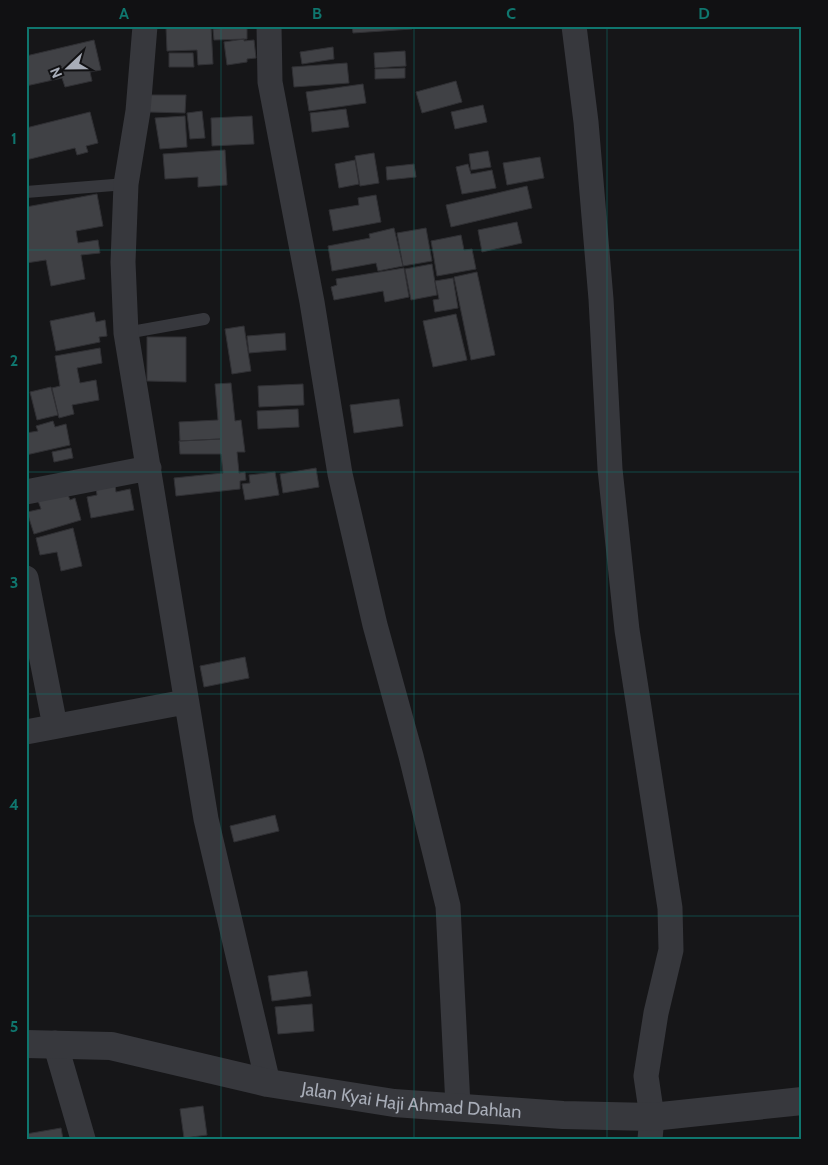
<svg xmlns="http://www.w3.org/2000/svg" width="828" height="1165" font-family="Cabin,sans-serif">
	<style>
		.building { fill: #404145; stroke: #303034 }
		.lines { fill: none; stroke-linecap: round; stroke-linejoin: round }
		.service { stroke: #37383d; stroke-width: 12 }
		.minor { stroke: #37383d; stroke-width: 25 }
		.tertiary { stroke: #37383d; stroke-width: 28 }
		.grid { fill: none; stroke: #0f766e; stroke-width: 1; stroke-opacity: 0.55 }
		.labels { text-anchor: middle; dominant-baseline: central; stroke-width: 4.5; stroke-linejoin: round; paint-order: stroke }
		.street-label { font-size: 18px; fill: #a8adb8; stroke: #111113 }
		.neatline { fill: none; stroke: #0f766e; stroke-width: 2 }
		.grid-label { font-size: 16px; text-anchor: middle; font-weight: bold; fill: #0f766e }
	</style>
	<rect width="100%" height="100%" fill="#161618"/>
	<path class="building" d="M211,26L213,64L198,65L197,50L167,51L166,27Z
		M352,26H412V29L353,33Z
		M247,27V39L214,40L213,29Z
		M244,39V41L254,40L256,58L247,59V62L227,65L224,42Z
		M94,40L101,70L90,72L92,81L65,87L62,78L26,86V56Z
		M333,47L334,59L302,64L300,52Z
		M405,51L406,66L375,68L374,53Z
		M169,53H193L194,67H169Z
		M347,63L349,83L294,87L292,67Z
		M405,68V78L375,79V69Z
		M456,81L462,102L422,113L416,92Z
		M363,84L366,103L309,111L306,92Z
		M148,95H186L185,113L148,112Z
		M483,105L487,122L455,129L451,112Z
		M346,109L349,127L312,132L310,113Z
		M202,111L205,138L190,139L187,113Z
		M90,112L98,143L86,146L88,152L77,155L75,148L26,160V128Z
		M185,116L187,147L160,149L155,118Z
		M252,116L254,144L212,146L211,118Z
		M225,150L227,185L198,187V177L165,179L163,154Z
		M488,151L491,167L471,170L469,154Z
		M374,153L379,183L360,186L355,156Z
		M540,157L544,178L507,185L503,163Z
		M355,160L359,184L339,188L335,164Z
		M414,164L416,177L387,180L386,167Z
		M468,164L471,174L492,170L496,188L462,194L456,167Z
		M527,186L532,208L451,227L446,205Z
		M97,194L103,226L76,231L78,243L98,240L100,253L81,255L85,279L51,286L46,260L26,263V207Z
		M376,195L381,222L333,231L329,210L359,205L358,198Z
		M517,222L522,243L482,252L478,230Z
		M394,228L403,266L378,271L376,263L332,271L328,246L370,238L369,234Z
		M426,228L432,261L403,266L397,233Z
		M461,235L464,250L472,249L476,269L437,276L431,241Z
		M432,264L437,295L411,300L405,269Z
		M404,268L409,297L385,302L383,291L334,300L331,287L337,285L336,279Z
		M477,272L495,355L471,360L454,277Z
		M453,278L458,308L435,312L433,300L439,299L435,281Z
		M94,312L96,322L105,320L107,336L99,337L100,342L56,351L50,321Z
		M456,314L467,360L433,367L423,321Z
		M244,326L251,371L232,374L225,329Z
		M285,333L286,350L249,353L247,336Z
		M147,337H186V382L147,381Z
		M100,348L102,363L77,368L80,383L96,380L99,400L72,405L74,414L59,418L52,388L60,386L55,356Z
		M231,383L235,421L241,420L245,452H237L239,473L245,472L246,480L240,481V489L176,496L174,478L223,473L221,454H180L179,441L220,439L180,441L179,422L218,420L215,384Z
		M303,384L304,405L259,407L258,386Z
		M51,387L58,415L37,420L30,392Z
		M399,399L403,426L354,433L350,405Z
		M298,409L299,427L258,429L257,411Z
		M53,421L55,427L66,424L70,445L26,455V433L38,431L36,426Z
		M71,448L73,458L54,462L52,452Z
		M316,468L319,487L283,493L280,474Z
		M275,472L279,495L245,500L242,484L250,483L249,475Z
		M115,485L116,492L130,489L134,510L91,518L87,497L97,495L96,488Z
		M66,490L70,500L75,498L81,520L34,534L27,512L41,509L37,498Z
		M73,528L82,566L61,571L57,552L40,555L36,538Z
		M245,657L249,678L204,687L200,666Z
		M275,815L279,831L234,842L230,826Z
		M307,971L311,996L272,1001L268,976Z
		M312,1004L314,1031L278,1034L275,1007Z
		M203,1106L207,1135L184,1138L180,1109Z
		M61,1128L63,1139H26V1134Z"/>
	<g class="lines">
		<path class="service" d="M26,192L126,184
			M126,333L204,319"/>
		<path class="minor" d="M145,26L138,111L126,184L123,262L126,333L206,819L268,1083
			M269,26L270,82L312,302L340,474L375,625L411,756L448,906L458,1106
			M574,26L586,122L601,299L610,469L627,630L670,908L671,950L656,1013L646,1076L652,1117L650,1139
			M26,492L149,468
			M26,578L55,726
			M26,732L185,702
			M55,1043L83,1139"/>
		<path class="tertiary" id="s1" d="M26,1044L111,1046L268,1083L394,1103L563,1115L652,1117L802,1101"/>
	</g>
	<path class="grid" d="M221,26V1139M414,26V1139M607,26V1139M26,250H802M26,472H802M26,694H802M26,916H802"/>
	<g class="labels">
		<g class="street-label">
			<text stroke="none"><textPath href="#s1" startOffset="391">Jalan Kyai Haji Ahmad Dahlan</textPath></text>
		</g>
	</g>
	<rect width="828" height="1165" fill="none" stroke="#111113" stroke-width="55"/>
	<g transform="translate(68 68) rotate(248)" stroke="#111113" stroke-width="4" paint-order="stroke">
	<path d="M0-4L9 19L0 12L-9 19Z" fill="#a8adb8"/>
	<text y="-8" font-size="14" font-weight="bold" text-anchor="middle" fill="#a8adb8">N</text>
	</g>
	<rect x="28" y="28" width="772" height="1110" class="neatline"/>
	<g class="grid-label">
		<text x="124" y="19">A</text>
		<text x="317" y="19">B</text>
		<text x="511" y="19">C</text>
		<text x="704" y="19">D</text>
		<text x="14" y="144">1</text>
		<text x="14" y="366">2</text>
		<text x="14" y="588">3</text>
		<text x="14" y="810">4</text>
		<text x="14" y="1032">5</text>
	</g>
</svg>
